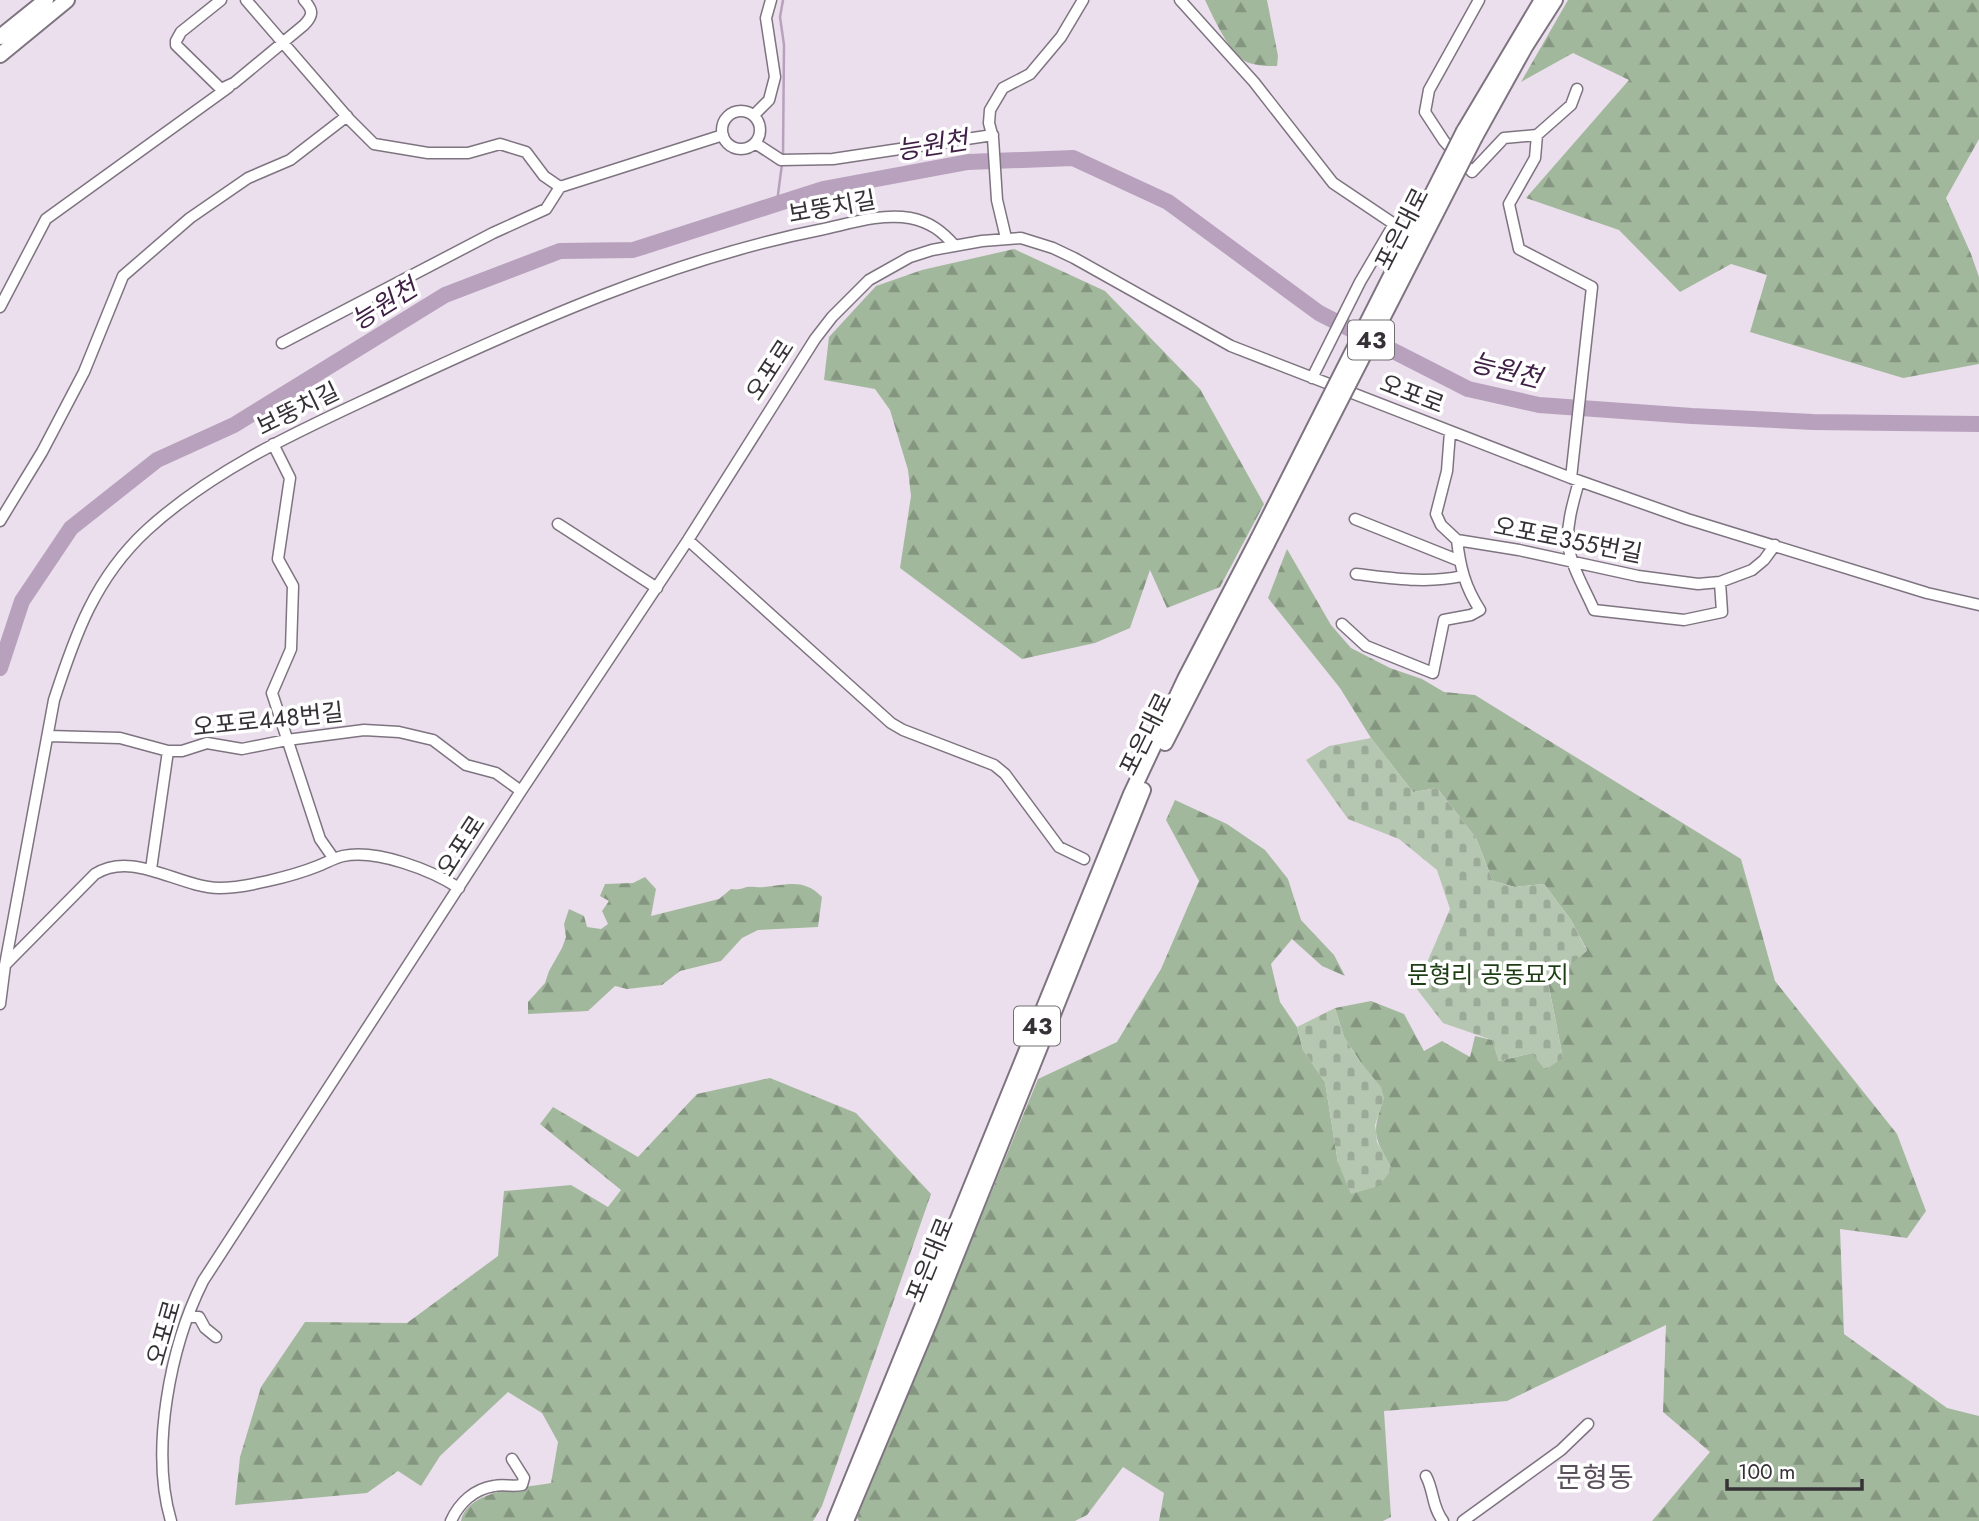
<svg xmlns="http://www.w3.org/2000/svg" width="1979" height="1521" font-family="Jost,'Noto Sans KR',sans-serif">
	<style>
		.forest { fill: url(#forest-firs) }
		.cemetery { fill: url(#cemetery-stones) }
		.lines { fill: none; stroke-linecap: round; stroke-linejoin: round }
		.stream { stroke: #b8a1bd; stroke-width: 2.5 }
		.river { stroke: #b8a1bd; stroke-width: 16 }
		.minor-casing { stroke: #7e7480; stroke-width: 13 }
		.highway-casing { stroke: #7e7480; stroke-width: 18 }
		.minor { stroke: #fff; stroke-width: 10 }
		.highway { stroke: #fff; stroke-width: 14 }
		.highway-bridge-casing { stroke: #7e7480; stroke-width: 18; stroke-linecap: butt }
		.highway-bridge { stroke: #fff; stroke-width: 14 }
		.labels { text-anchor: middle; stroke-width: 7; stroke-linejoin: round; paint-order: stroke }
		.shield { fill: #fff; stroke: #726f72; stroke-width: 2 }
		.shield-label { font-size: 23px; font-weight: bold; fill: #353136 }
		.street-label { font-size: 24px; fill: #353136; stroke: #fff }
		.park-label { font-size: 24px; fill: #1d3d14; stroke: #fff }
		.water-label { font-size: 26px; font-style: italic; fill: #402046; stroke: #fff }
		.quarter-label { font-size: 28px; fill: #5a505c; stroke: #fff }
	</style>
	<defs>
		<pattern id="forest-firs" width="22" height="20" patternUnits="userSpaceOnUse" patternTransform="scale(1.75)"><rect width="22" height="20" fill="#a2b89c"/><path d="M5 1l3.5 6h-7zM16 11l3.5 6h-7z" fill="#859680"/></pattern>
		<pattern id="cemetery-stones" width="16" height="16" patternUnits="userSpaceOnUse" patternTransform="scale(1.75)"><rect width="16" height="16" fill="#b5c7b0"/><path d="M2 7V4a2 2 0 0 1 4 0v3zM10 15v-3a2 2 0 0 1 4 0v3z" fill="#9cab98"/></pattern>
	</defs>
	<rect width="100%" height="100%" fill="#ebdfed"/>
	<path class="forest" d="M1205,0H1267L1278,56L1277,66C1265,66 1250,66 1240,58C1227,47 1212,15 1205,0Z
		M1568,0H1979V139L1946,198L1971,254L1979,277V364L1903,378L1750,332L1767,275L1731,264L1680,292L1619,230L1526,198L1629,80L1573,53L1521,82Z
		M1014,249L1105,291L1200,389L1264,504L1220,587L1167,608L1150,570L1130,628L1095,643L1022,659L900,568L911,496L908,470L890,410L875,389L824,380L829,337L876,286L922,270Z
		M1287,549L1331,625L1351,648L1390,668L1422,679L1444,692L1475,695L1741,859L1775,981L1897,1134L1926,1211L1907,1238L1840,1229L1844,1334L1947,1408L1979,1416V1521H1652L1710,1452L1663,1412L1666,1325L1507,1401L1384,1411L1391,1517L1383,1521H1159L1164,1493L1123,1467L1087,1515L1075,1521H859L857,1518L1038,1079L1117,1042L1161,969L1199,881L1166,820L1175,800L1227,824L1265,850L1288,879L1301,920L1334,955L1345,976L1322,966L1292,939L1271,964L1280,1002L1297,1027L1303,1050L1325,1082L1338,1163L1392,1169C1374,1136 1371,1135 1384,1098L1344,1037L1335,1008L1371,1001L1404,1014L1424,1051L1442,1041L1470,1057L1475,1036L1492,1040L1499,1061L1532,1053L1563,1058L1548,982L1587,950L1571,920L1544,884L1515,887L1493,881L1476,838L1437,788L1413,792L1371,738L1340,688L1268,598Z
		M645,877L656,889L651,916L719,899L731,889C739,890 740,889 747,887C753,886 759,888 764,887C789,885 803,878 822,897L818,927L758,930L742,938L721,961L680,971L662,985L627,989L615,986L588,1011L528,1014V1002L545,983L549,971L562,948L566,937L564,924L569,909L584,916L587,927L601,929L608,924L602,911L609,901L600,896L605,884L633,883Z
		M770,1078L856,1113L931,1194L822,1506L813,1521H461C468,1489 524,1488 551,1483L558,1442L542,1413L508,1392L440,1456L421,1486L398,1471L367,1493L235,1505L240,1457L261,1387L305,1322L407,1323L498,1256L504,1191L571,1185L608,1207L621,1190L540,1124L553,1107L638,1157L697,1094Z"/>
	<path class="cemetery" d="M1371,738L1413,792L1437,788L1476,838L1493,881L1515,887L1544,884L1571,920L1587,951L1548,983L1563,1058L1545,1070L1532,1053L1499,1061L1492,1040L1443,1023L1416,988L1450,909L1437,870L1399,839L1348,819L1306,760L1329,746Z
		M1335,1008L1344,1037L1358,1059L1381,1087L1384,1098L1375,1125L1377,1142L1392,1169L1379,1186L1351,1194L1338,1163L1325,1082L1303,1050L1297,1027Z"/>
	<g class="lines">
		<path class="stream" d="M783,157L784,45L780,17L783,0
			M777,202L782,164"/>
		<path class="river" d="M0,668L22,601L71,528L157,460L234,425L445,295L560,251L633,250L823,189L968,162L1073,158L1168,202L1319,313L1468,389L1539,405L1692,416L1813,422L1979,424"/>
		<g class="minor-casing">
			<path id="minor" d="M221,0L181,32L176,41V45L221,89L234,83L304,25C314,15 313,10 304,0
				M246,0L349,119L374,144L428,153H468L500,144L526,152L544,176L560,187L723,135
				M1180,0L1254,82L1333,183L1394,224L1360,282L1312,378
				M1479,0L1429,90L1425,112L1444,141L1472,172L1504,138L1537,135L1571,105L1577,89
				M722 130a19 19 0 1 1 38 0a19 19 0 1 1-38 0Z
				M754,115L769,100L775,77L766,18L771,0
				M1537,135L1535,158L1509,204L1519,249L1592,287L1571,478
				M755,143L781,160L833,159L993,135
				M1006,238L997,200L993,138L989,123L990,110L1003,88L1030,74L1061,37L1083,0
				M0,307L46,219L229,87
				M282,343L493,233L546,209L560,187
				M1450,432L1447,471L1436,514L1441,525L1457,540L1519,550L1638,576L1698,584L1720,582L1752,570L1764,560L1775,545
				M273,444L290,478L278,559L293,586L291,649L272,693L320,839L334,859
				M1579,481C1574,500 1567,521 1568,542C1570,565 1585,589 1594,610L1684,620L1722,612L1720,582
				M1355,519L1460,561
				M0,521L42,452L84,372L123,276L190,218L248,178L290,160L347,116
				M558,524L657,588
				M688,540L891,723L903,730L994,765L1005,774L1059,847L1084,859
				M1356,574C1391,578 1427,584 1462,576
				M1342,624L1366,646L1433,673L1444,620L1471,615L1480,610C1465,587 1460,567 1457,540
				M48,736L120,738L168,751H182L207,743L242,749L287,740L364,730L399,732L433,740L466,765L496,773L521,791
				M151,869L168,751
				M6,964L95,874C133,850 178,887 219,888C245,888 293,876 318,866C326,863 334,858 343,856C377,849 431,870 459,888
				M0,1004L5,965L54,700C75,635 95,578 147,530C218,465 308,427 395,386C532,322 675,258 824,229C851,223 882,213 910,218C930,222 942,231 955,246
				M188,1317H199L205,1328L216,1337
				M1426,1476C1434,1491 1432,1507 1443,1521
				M171,1521C150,1450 170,1347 203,1281L521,791L688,540L815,339L832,317L869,280L910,257L932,250L982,241L1021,238L1053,248L1074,258L1231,346L1571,478L1687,519L1927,593L1979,605
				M451,1521C459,1503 474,1489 494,1486C503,1484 513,1487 522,1485L524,1478L512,1459
				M1463,1521L1561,1450L1588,1424"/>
		</g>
		<g class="highway-casing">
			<path id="highway" d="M0,37L46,0
				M0,55L67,0
				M1464,131L1542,0
				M1475,137L1525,47L1555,0
				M1165,743L1267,544
				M835,1521L1131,794L1185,679L1258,539
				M846,1521L930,1321L1143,790"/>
		</g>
		<use href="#minor" class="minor"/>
		<use href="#highway" class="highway"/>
		<g class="highway-bridge-casing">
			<path id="highway-bridge" d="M1258,539L1464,131
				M1267,544L1475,137"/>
		</g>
		<use href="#highway-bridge" class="highway-bridge"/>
	</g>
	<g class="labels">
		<g class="shield">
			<rect x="1348" y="320.5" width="46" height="39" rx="5"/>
			<rect x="1014" y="1006.5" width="46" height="39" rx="5"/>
		</g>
		<g class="shield-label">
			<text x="1371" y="348">43</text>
			<text x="1037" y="1034">43</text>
		</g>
		<g class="street-label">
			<text transform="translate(832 207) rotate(-10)" y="8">보뚱치길</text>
			<text transform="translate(1402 229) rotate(-63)" y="8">포은대로</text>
			<text transform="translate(770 370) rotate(-57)" y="8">오포로</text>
			<text transform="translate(1412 394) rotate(21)" y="8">오포로</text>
			<text transform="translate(298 409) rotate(-26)" y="8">보뚱치길</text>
			<text transform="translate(1568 540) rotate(11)" y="8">오포로355번길</text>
			<text transform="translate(268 720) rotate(-6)" y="8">오포로448번길</text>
			<text transform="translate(1146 734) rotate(-64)" y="8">포은대로</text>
			<text transform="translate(461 846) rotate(-57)" y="8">오포로</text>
			<text transform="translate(930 1260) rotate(-68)" y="8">포은대로</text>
			<text transform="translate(164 1333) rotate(-74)" y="8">오포로</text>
		</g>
		<g class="park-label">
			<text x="1488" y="983">문형리 공동묘지</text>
		</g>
		<g class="water-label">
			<text transform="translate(932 145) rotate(-9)" y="9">능원천</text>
			<text transform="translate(384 304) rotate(-32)" y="9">능원천</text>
			<text transform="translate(1506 370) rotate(14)" y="9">능원천</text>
		</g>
		<g class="quarter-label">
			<text x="1595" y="1487">문형동</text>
		</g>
	</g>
	<path d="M1727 1479v10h135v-10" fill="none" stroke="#353136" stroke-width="3.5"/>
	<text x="1738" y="1479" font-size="21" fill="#353136" stroke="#ffffff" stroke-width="5" paint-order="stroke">100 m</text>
</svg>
